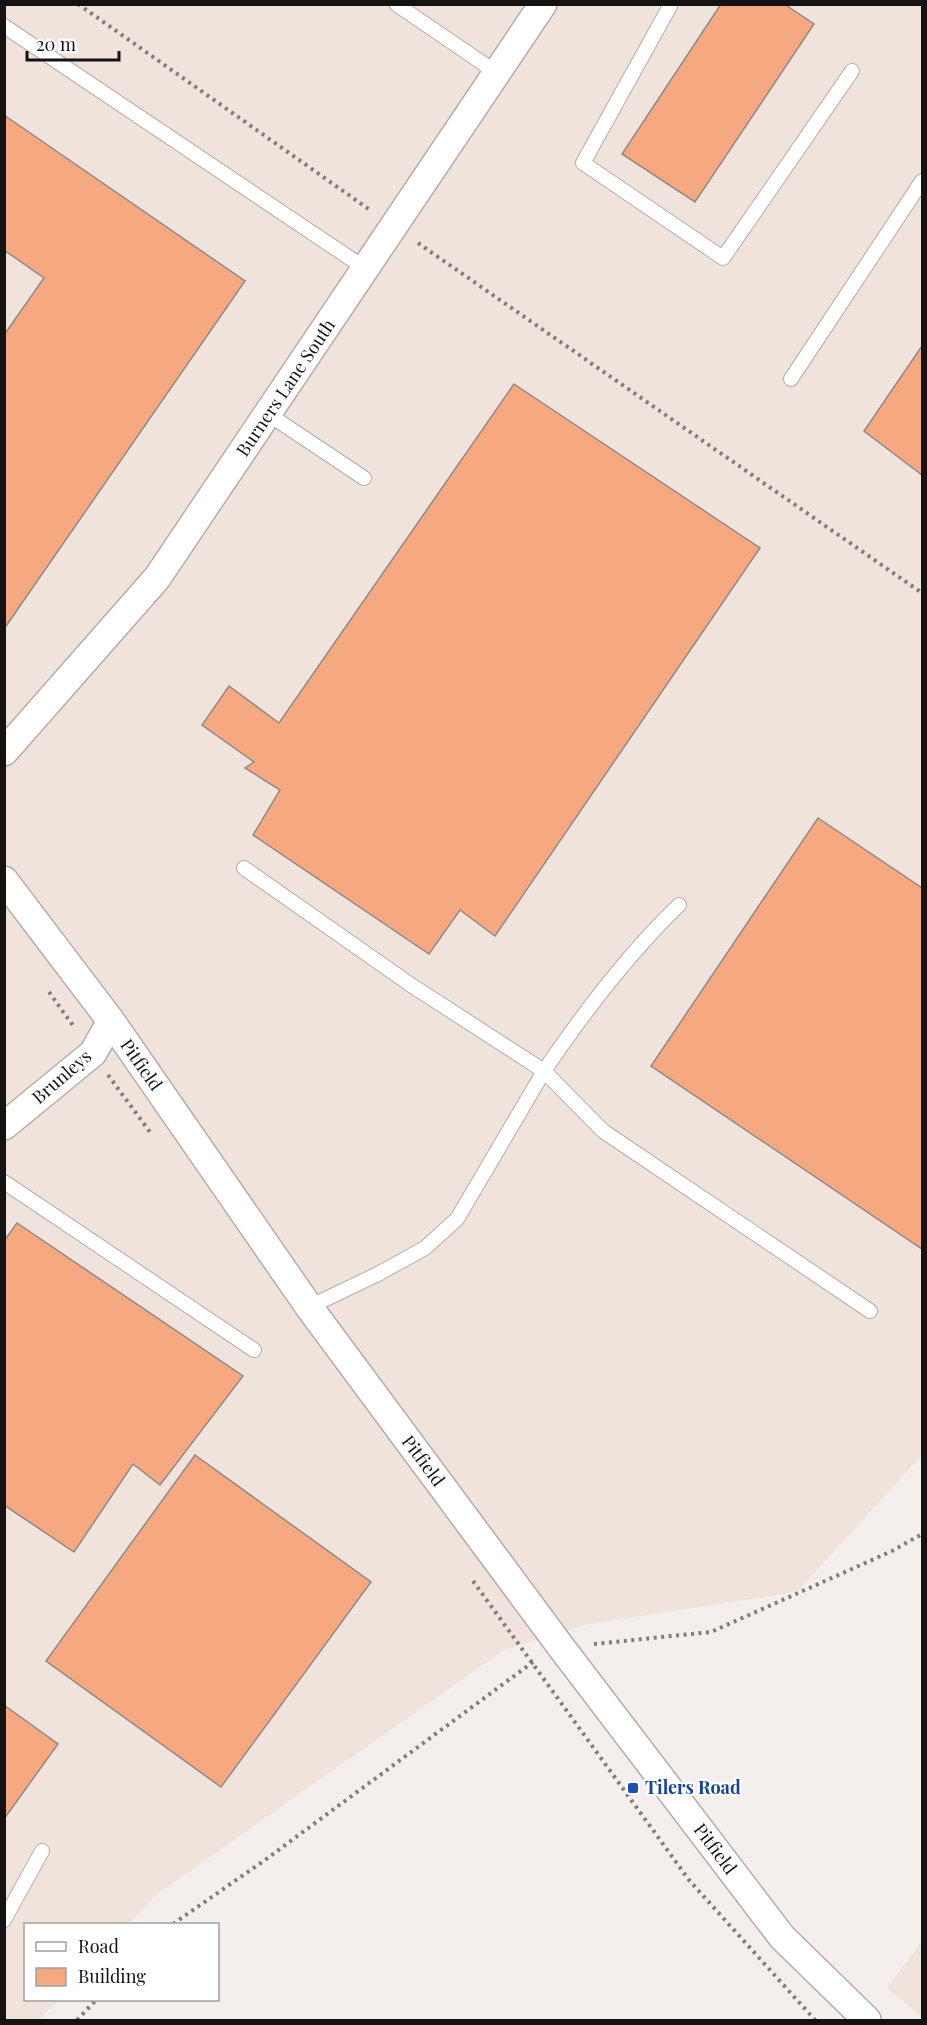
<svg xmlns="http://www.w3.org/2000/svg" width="927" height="2025" font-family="'Playfair Display',serif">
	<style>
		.built { fill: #f0e3dc }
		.building { fill: #f6a980; stroke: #8e8987; stroke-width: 1.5 }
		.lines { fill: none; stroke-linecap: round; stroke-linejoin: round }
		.service-casing { stroke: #b2adab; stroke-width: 16 }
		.minor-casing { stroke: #b2adab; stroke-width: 30 }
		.path { stroke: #807e7c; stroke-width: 4; stroke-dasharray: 3 4.5; stroke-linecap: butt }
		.service { stroke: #fff; stroke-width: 14 }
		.minor { stroke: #fff; stroke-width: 27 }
		.transit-dot { fill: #1a4fb4; stroke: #fff; stroke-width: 2 }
		.labels { text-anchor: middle; stroke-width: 4.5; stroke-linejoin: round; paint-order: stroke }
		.street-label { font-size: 18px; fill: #141312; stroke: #fff }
		.transit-label { font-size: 18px; font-weight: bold; fill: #164399; stroke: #fff; text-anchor: start }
	</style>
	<rect width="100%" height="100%" fill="#f4efec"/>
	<path class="built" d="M5,5H922V1455L797,1592L589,1624L504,1650L157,1894L129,1924H26V2000H59L39,2020H5Z
		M922,1941V2017L887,1988Z"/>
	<path class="building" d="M721,4H784L814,24L695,202L622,154Z
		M4,115L245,281L4,629V335L44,278L4,250Z
		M922,346V475L864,431Z
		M514,384L760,548L495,936L460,910L429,954L253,835L280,790L245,768L254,762L202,725L229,686L279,723Z
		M818,818L922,888V1249L651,1066Z
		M17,1223L243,1376L160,1485L133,1464L74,1552L4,1505V1241Z
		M195,1455L371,1582L221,1787L46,1661Z
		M4,1705L58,1744L4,1819Z"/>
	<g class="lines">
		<g class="service-casing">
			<path id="service" d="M396,4L497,73
				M668,4L670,6L583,163L723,258L852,71
				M4,26L366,269
				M791,379L922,181
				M268,414L364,478
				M244,868L411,985L544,1071L457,1219L425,1248L378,1274L309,1307
				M679,905C627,955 584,1012 544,1071L603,1131L870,1311
				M4,1182L254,1350
				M4,1920L42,1851"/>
		</g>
		<g class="minor-casing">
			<path id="minor" d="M4,752L157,578L543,4
				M4,880L111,1021L309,1307L561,1647L782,1937L867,2020
				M4,1126L93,1053L111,1021"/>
		</g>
		<path class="path" d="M78,4L370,210
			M418,243L922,593
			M49,992L74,1027
			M108,1075L150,1132
			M473,1581L689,1880L815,2020
			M594,1644L711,1632L892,1551L922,1534
			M173,1924L265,1860L533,1662
			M77,2020L96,2000"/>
		<use href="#service" class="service"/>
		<use href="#minor" class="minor"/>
	</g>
	<rect class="transit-dot" x="627" y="1782" width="12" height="12" rx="3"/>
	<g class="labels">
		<g class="street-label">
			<text transform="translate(286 388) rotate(-56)" y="6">Burners Lane South</text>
			<text transform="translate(141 1065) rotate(55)" y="6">Pitfield</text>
			<text transform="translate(62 1077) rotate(-41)" y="6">Brunleys</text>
			<text transform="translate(423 1461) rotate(53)" y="6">Pitfield</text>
			<text transform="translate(715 1849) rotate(53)" y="6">Pitfield</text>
		</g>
		<g class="transit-label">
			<text x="645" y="1794">Tilers Road</text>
		</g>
	</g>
	<rect width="927" height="2025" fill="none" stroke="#141312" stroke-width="12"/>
	<rect x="24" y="1923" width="195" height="78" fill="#ffffff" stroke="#a1a1a0" stroke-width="1.5"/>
	<rect x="36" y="1942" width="30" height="9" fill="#ffffff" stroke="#a1a1a0" stroke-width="1.5"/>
	<text x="78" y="1953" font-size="18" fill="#141312">Road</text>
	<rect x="36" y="1968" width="30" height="18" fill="#f6a980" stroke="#a1a1a0" stroke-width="1.5"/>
	<text x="78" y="1983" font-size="18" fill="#141312">Building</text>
	<path d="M27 51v9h92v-9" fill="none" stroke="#141312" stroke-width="3"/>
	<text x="36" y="51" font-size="18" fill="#141312" stroke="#ffffff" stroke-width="4.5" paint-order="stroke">20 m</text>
</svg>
